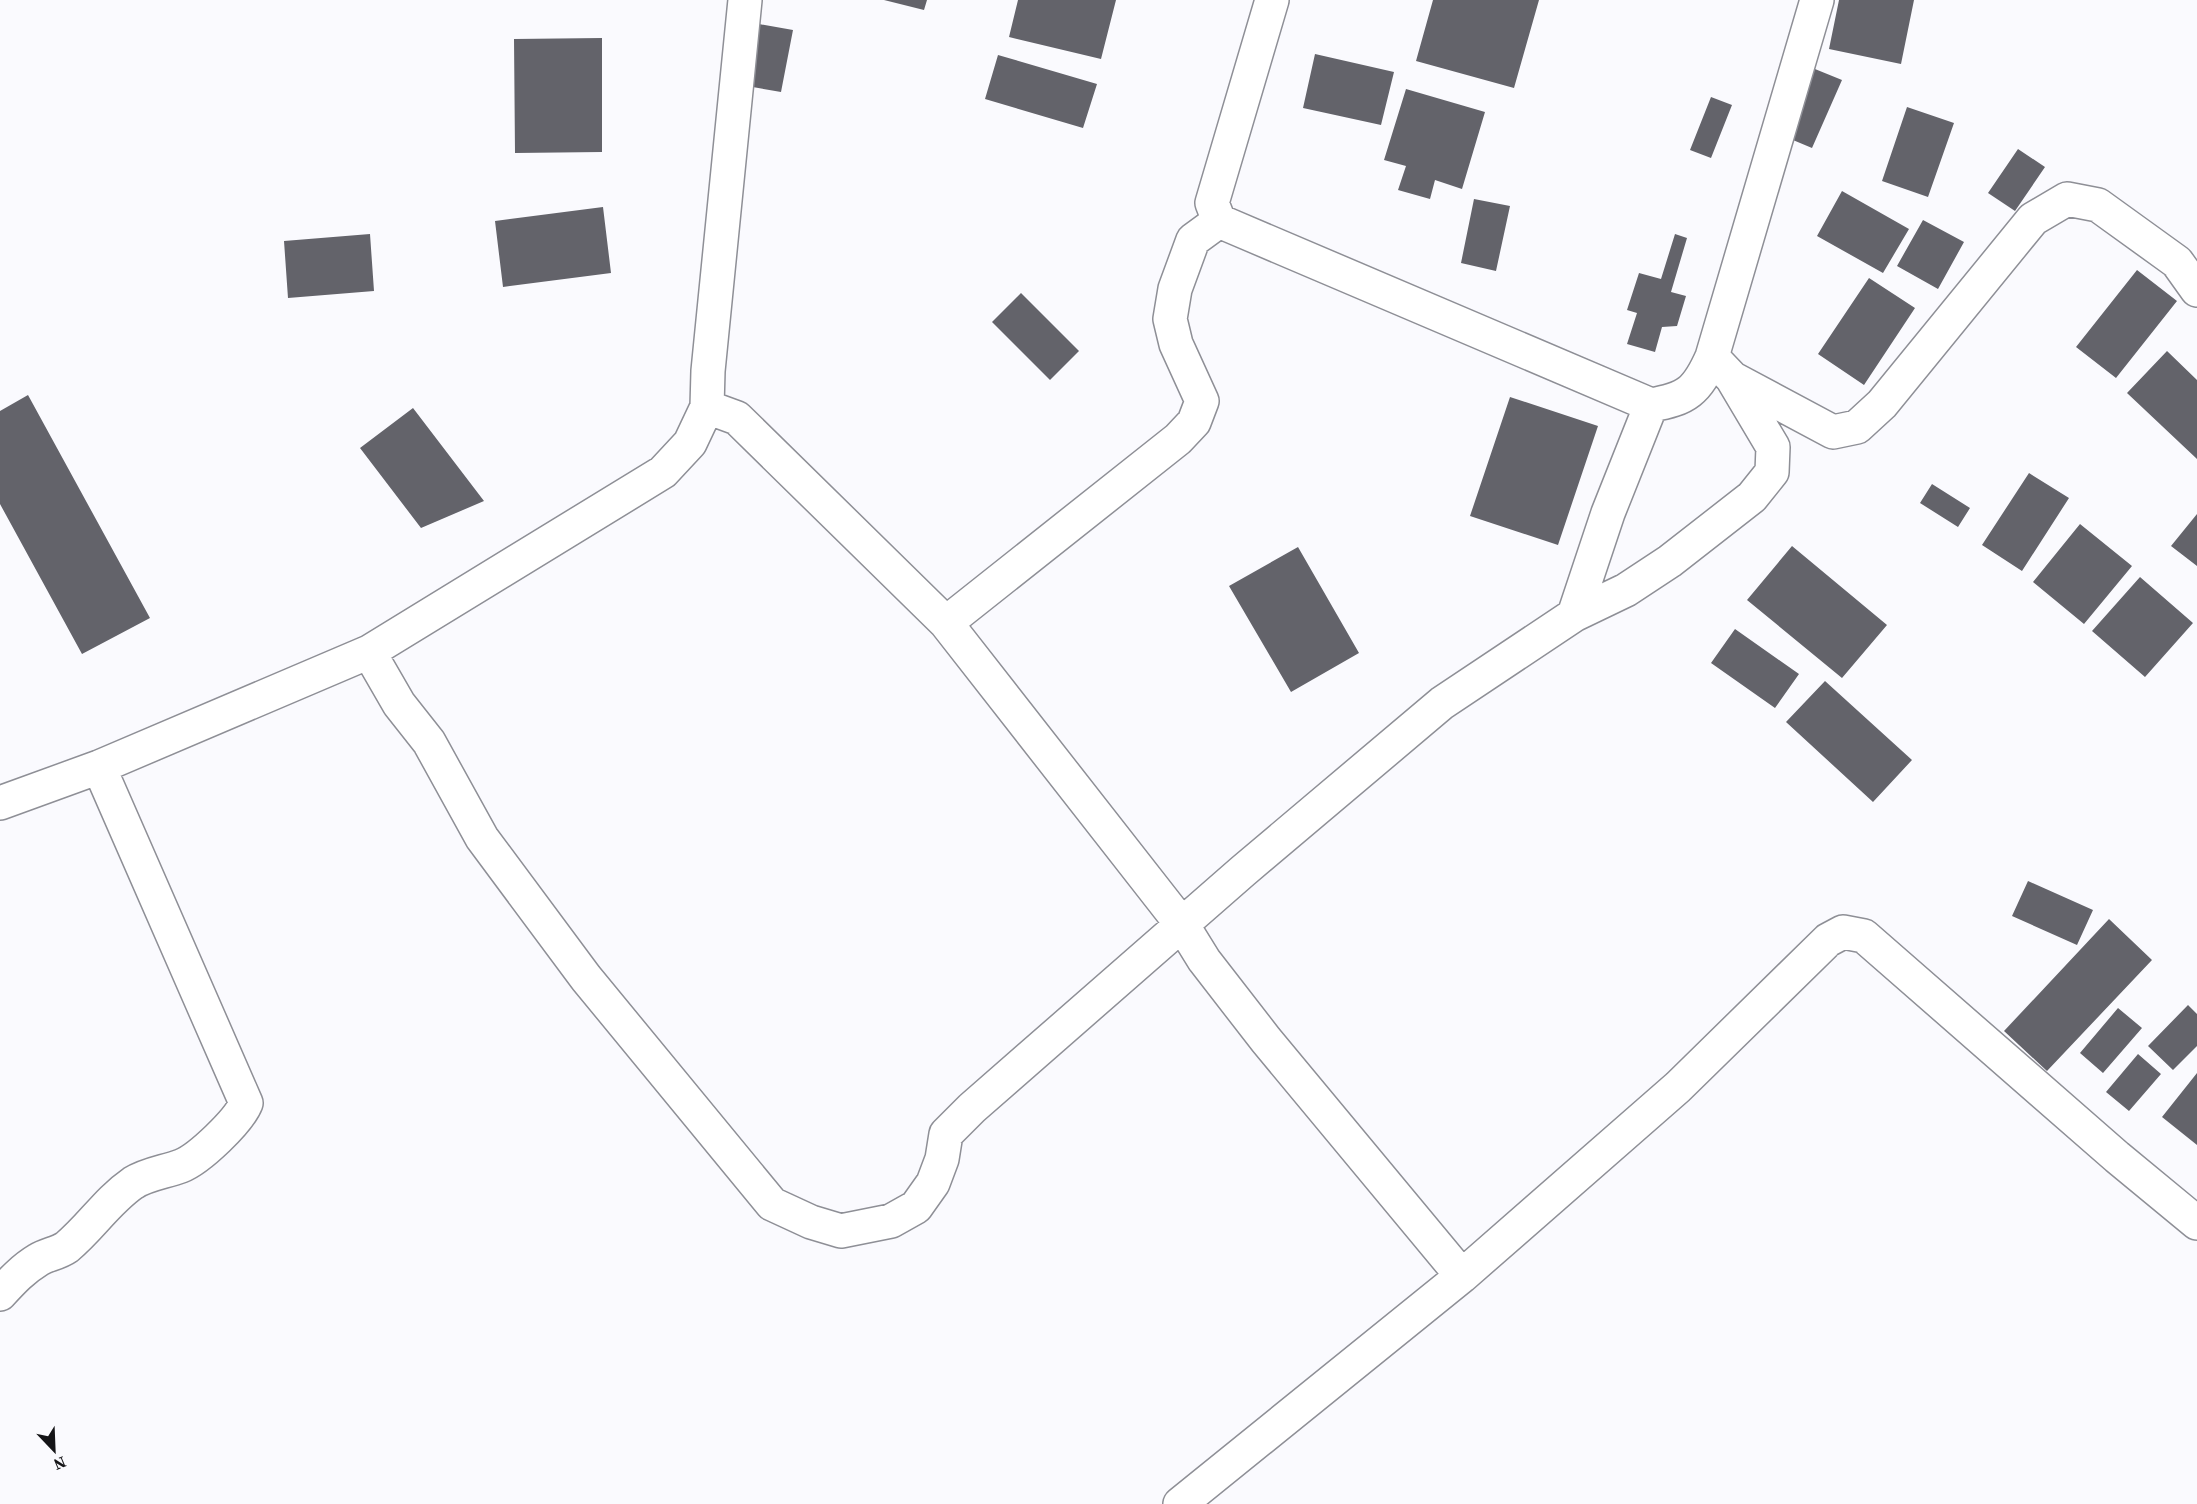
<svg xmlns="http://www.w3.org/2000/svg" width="2197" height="1504" font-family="'Source Serif 4',serif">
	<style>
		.building { fill: #63636a }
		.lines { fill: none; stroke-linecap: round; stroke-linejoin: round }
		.minor-casing { stroke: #8e8f96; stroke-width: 36 }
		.minor { stroke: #fff; stroke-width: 33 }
	</style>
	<rect width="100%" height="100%" fill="#fafafe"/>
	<path class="building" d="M884,0H927L924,10Z
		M1018,0H1116L1101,59L1009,37Z
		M1433,0H1539L1514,88L1416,61Z
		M1839,0H1914L1901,64L1829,49Z
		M759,24L793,30L781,92L747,86Z
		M602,38V152L515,153L514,39Z
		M1315,54L1394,72L1381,125L1303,108Z
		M998,55L1097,84L1083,128L985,99Z
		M1810,67L1842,80L1812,148L1781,135Z
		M1406,89L1485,112L1462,189L1435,180L1430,199L1398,190L1406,166L1384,160Z
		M1711,97L1732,105L1711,158L1690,150Z
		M1907,107L1954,123L1928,197L1882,181Z
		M2018,149L2045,167L2015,211L1988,193Z
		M1842,191L1909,229L1883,273L1817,236Z
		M1474,199L1510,206L1496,271L1461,263Z
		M603,207L611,273L503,287L495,221Z
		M1923,220L1964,242L1938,289L1897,266Z
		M370,234L374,291L288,298L284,241Z
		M1675,234L1687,238L1671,292L1686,296L1677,326L1662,327L1655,352L1627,344L1637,313L1627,310L1639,273L1661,279Z
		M2137,270L2177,301L2116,378L2076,347Z
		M1869,278L1915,308L1864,385L1818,354Z
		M1021,293L1079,351L1050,380L992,322Z
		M2167,351L2197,380V459L2127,393Z
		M28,395L150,618L82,654L0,504V411Z
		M1510,397L1598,426L1558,545L1470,516Z
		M413,408L484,501L421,528L360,448Z
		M2029,473L2069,498L2022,571L1982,545Z
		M1932,484L1970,508L1958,527L1920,503Z
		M2197,514V566L2171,546Z
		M2080,524L2132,566L2084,624L2033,582Z
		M1792,546L1887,625L1842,678L1747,600Z
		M1298,547L1359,653L1291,692L1229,586Z
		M2140,577L2193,623L2145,677L2092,631Z
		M1735,629L1799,674L1775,708L1711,663Z
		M1825,681L1912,760L1873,802L1786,722Z
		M2028,881L2093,910L2077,945L2012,916Z
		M2109,919L2152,960L2047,1071L2004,1031Z
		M2188,1005L2197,1014V1046L2173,1070L2148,1046Z
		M2118,1008L2142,1028L2103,1073L2080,1053Z
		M2138,1054L2161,1074L2129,1111L2106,1092Z
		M2197,1073V1145L2162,1117Z"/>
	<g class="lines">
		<g class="minor-casing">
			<path id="minor" d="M1272,0L1212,203L1219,221L1651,405C1687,399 1697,391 1712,357L1817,0
				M1732,378L1833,432L1857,427L1882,404L2033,219L2067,199L2098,205L2177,262L2197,290
				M707,407L737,418L946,623L1183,926L1204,960L1266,1040L1462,1276
				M1574,615L1608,513L1651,405
				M946,623L1178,439L1194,422L1202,401L1176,344L1170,319L1175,289L1193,240L1219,221
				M369,652L399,704L429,742L482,838L586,978L772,1204L811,1222L841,1231L891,1221L916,1207L933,1183L942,1159L946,1134L972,1108L1243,871L1442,703L1574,615L1626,590L1670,561L1752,497L1772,472L1773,447L1732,378L1712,357
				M0,803L99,767L369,652L663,472L690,443L707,407L708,371L745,0
				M0,1294C12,1281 23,1269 38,1260C47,1254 57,1254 67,1247C91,1227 107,1201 133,1183C147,1174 165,1172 181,1166C199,1159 239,1121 246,1103L99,767
				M1180,1504L1462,1276L1678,1087L1828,940L1843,932L1864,936L2117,1157L2197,1223"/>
		</g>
		<use href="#minor" class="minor"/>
	</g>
	<g transform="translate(54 1450) rotate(157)" stroke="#fafafe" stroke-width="4.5" paint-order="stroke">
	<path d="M0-4.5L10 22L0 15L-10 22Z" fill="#141417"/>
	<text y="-9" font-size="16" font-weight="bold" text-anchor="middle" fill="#141417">N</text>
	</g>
</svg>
